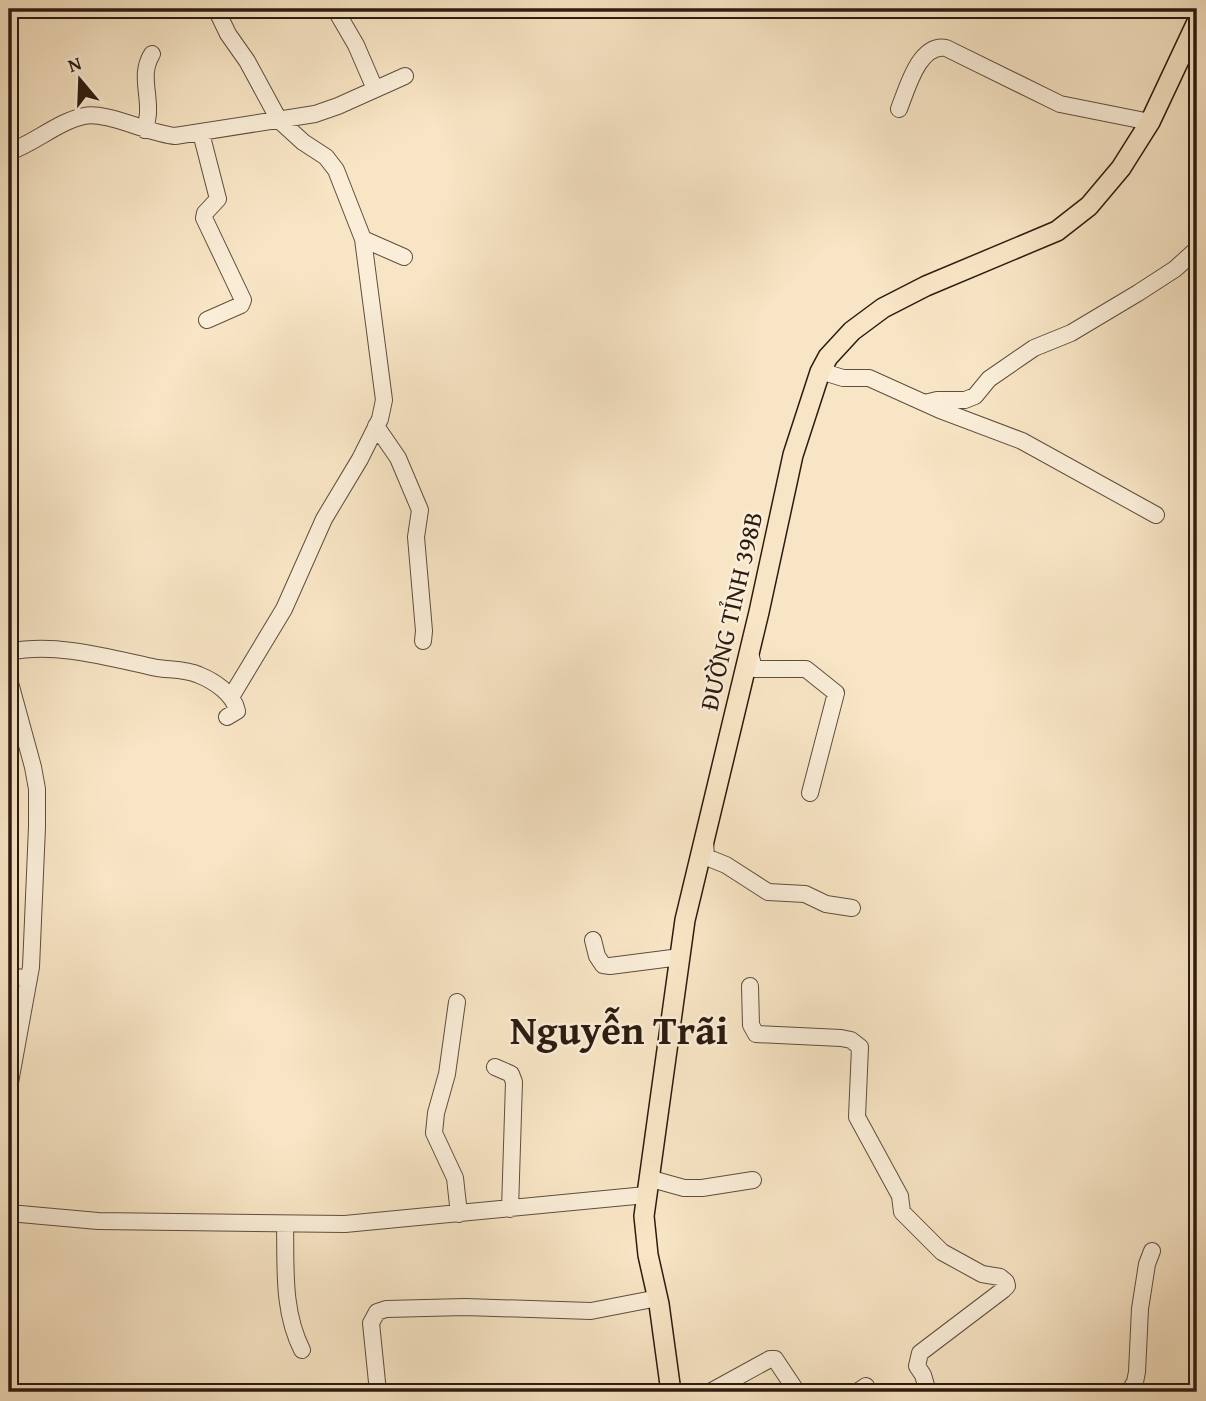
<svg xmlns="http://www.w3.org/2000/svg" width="1206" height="1401" font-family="'Gentium Book Plus',serif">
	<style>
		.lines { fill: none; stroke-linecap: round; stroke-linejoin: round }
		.minor-casing { stroke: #5f4e3d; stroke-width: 18 }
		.major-casing { stroke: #2c1b10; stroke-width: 22 }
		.minor { stroke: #faeed9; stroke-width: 16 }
		.major { stroke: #f8e5c5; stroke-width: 19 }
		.labels { text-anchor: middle; stroke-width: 5; stroke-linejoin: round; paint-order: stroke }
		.street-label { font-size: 26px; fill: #2c1b10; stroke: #faeed9 }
		.town-label { font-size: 40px; font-weight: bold; fill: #2c1b10; stroke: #faeed9 }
	</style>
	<rect width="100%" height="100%" fill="#f8e5c5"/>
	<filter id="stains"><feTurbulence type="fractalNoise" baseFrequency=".00286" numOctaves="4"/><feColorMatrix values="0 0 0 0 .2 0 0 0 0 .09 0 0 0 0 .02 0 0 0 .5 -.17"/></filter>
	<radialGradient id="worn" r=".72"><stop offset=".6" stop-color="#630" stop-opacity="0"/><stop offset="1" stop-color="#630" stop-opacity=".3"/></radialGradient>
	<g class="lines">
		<g class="minor-casing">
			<path id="minor" d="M216,9L228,34L247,61L279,120L303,142L326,157L336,170L363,239L384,400L380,419L360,459L324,519L284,609L231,697
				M335,9L356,45L375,89
				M830,9H834
				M899,109C907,89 919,43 946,48L1060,104L1150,122
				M145,130C146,124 148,118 148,112C149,91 140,73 152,54
				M201,133L218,199L205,213L204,218L243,300L241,305L207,320
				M9,152C35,143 57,122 84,116C106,111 150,134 175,136L315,114L338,106L405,76
				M363,239L404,257
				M823,366L830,374L843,378H869L940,410L1022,441L1156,515
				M925,403L937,400H965L975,396L989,379L1034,348L1071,333L1138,293L1175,269L1197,249
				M376,426L398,458L420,510L416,537L424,631L423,641
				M9,652C57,642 110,658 157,668C171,670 186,669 199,675C214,681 234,694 237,711L227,717
				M750,653L754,669H806L836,693L810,793
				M9,679L33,767L37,789V827L31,967L9,1088
				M705,841L706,857L726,865L768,892L805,894L826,904L852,908
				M593,940L597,956L603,965L610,966L680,957
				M9,976L29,979
				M750,986L751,1025L756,1034L841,1038L851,1040L860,1047L857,1117L900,1196L902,1212L942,1252L982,1274L1000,1277L1006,1282L1007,1286L1003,1290L920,1353L917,1366L923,1375L928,1392
				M457,1002L447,1074L436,1113L434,1133L455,1178L459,1214
				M495,1067L511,1074L514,1082L510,1209
				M648,1178L684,1188H702L753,1180
				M9,1213L98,1221L345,1224L646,1195
				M285,1224C286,1267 282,1310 302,1350
				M378,1392L371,1323L377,1312L386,1309L465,1307L591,1311L658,1298
				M710,1392L770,1359H775L797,1392
				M857,1392L866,1386
				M1129,1392L1135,1382L1137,1372L1140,1309L1147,1264L1152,1251"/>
		</g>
		<g class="major-casing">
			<path id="major" d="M671,1392L659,1304L648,1255L644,1216L685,920L759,612L793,455L820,372L828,357L852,331L883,308L926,286L1057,231L1089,206L1121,168L1150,122L1197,22"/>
		</g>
		<use href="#minor" class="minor"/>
		<use href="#major" class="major"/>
	</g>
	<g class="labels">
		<g class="street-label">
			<text transform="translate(731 611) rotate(-77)" y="9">ĐƯỜNG TỈNH 398B</text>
		</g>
		<g class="town-label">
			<text x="619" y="1044">Nguyễn Trãi</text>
		</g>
	</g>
	<rect width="1206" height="1401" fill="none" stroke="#f8e5c5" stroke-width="35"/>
	<rect x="10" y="10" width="1185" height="1380" fill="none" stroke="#2c1b10" stroke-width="3.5"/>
	<rect x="18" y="18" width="1171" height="1366" fill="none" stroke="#2c1b10" stroke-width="2"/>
	<g transform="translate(80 80) rotate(341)" stroke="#faeed9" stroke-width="5" paint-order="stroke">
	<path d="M0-5L12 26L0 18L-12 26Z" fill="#2c1b10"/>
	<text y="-10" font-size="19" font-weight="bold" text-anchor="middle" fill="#2c1b10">N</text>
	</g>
	<rect width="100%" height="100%" filter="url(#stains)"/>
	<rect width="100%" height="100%" fill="url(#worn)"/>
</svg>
